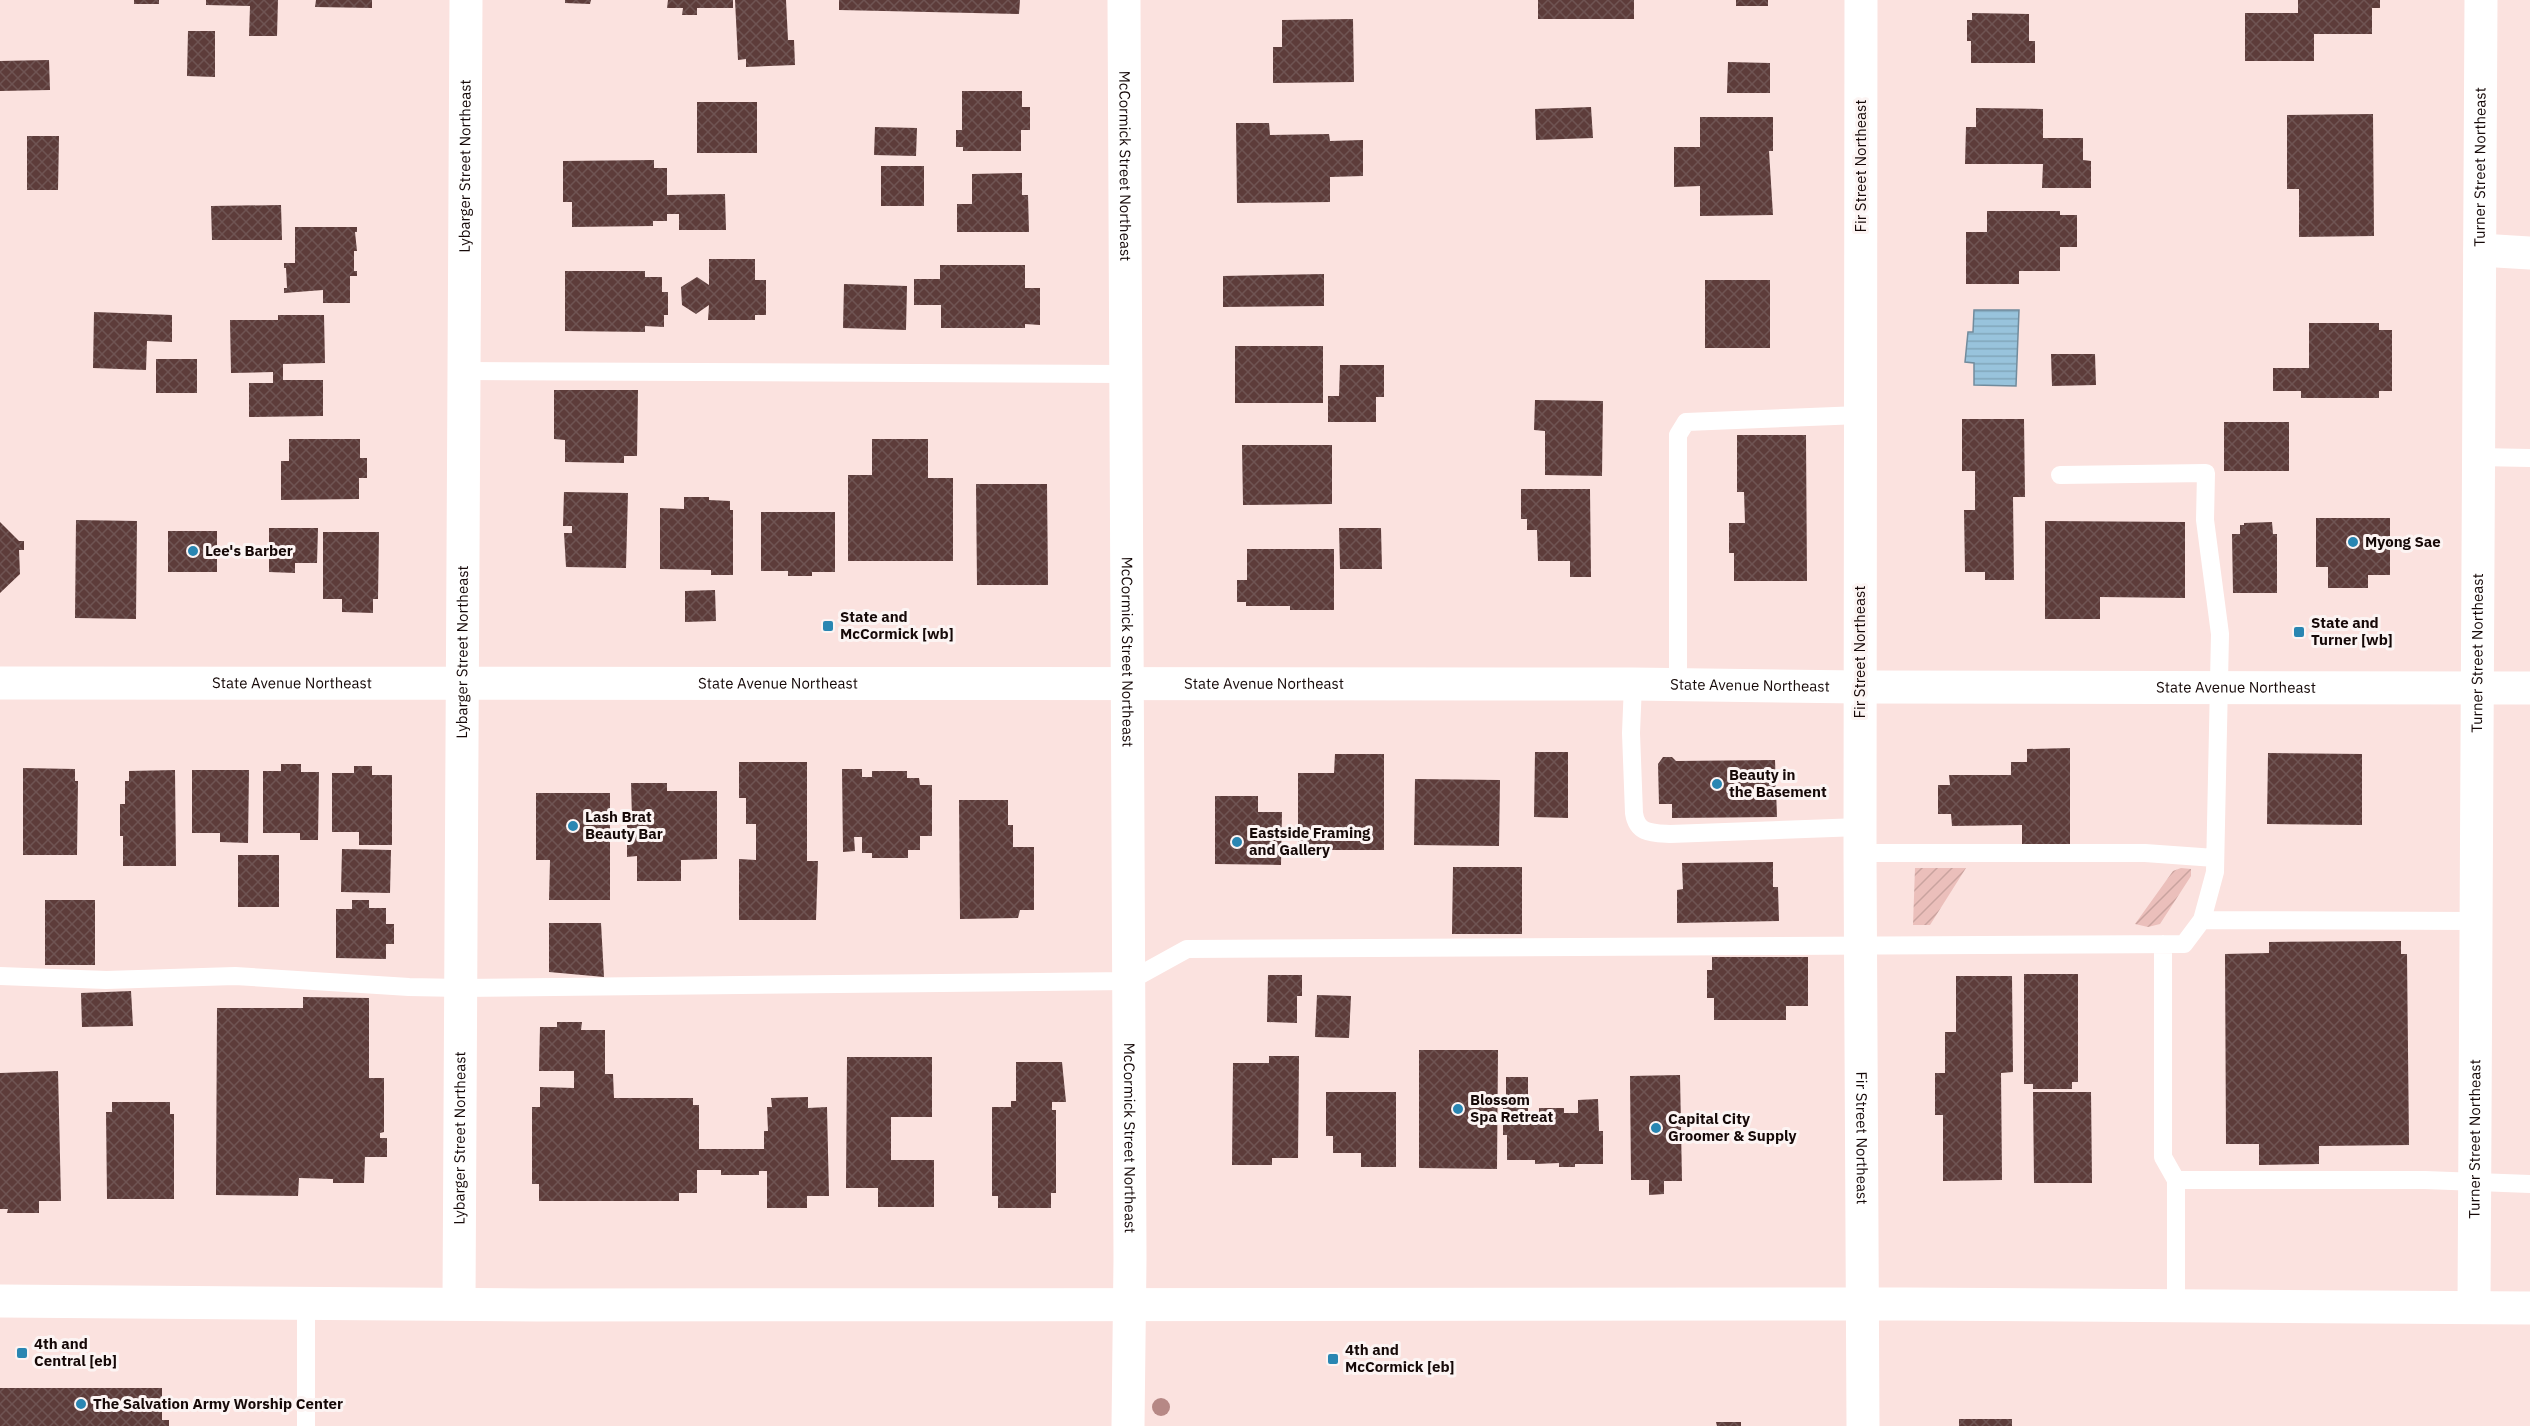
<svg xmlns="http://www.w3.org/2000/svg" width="2530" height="1426" font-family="'IBM Plex Sans',sans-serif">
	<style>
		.garden { fill: url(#garden-furrows) }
		.water { fill: url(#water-rules); stroke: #718b9c; stroke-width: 1.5 }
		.building { fill: url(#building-cross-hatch) }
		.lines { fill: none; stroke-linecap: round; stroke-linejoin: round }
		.lane { stroke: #fff; stroke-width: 18 }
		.street { stroke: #fff; stroke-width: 33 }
		.primary { stroke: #fff; stroke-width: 33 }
		.tree { fill: #b68885 }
		.poi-dot { fill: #2986b2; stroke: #fcf4f3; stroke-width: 2 }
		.labels { text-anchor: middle; stroke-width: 6; stroke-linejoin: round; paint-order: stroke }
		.street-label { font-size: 15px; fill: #160908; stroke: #fcf4f3 }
		.poi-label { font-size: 15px; font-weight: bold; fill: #160908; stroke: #fcf4f3; text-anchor: start }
	</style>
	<defs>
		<pattern id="garden-furrows" width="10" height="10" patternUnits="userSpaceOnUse" patternTransform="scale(1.5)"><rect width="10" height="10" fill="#ebbfbb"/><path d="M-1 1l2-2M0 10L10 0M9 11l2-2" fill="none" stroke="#c9a39f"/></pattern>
		<pattern id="water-rules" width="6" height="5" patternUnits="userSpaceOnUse" patternTransform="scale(1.5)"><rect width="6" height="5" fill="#98c3dc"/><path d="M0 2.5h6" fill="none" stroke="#82a6bb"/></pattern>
		<pattern id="building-cross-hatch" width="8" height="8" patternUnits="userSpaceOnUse" patternTransform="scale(1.5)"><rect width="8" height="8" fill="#5d3c3a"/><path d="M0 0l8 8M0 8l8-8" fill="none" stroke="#6f5453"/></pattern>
	</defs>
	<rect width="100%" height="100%" fill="#fbe2df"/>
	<path class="garden" d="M1915,868H1966L1930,925H1913Z
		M2181,868L2191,869V876L2160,924L2148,927L2135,924L2173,871Z"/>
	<path class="water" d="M1974,310H2019L2016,386L1974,385V363L1965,362L1968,332H1973Z"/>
	<path class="building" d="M134,0H159V4H134Z
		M206,0H278L277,36H249L250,6L206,5Z
		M316,0H372V8L315,7Z
		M565,0H591L590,4L565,3Z
		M668,0H733V8H697V15H682L683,8H667Z
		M735,0H786L788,40H794L795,65L746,67V59L738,60Z
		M839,0H1020L1019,14L839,10Z
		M1538,0H1634V19H1538Z
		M1736,0H1768V6H1736Z
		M2298,0H2380V8H2372V34H2314V61H2245V13H2298Z
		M1972,13L2029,14V41H2035V63H1971V41H1967V20H1972Z
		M1353,19L1354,82L1273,83V47H1282V20Z
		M188,31H215V77L187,76Z
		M49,60L50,90L0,91V61Z
		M1728,62L1770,63V93H1727Z
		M962,91H1022V107H1030V130H1021V151H963V147H956V130H962Z
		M697,102H757V153H697Z
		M1591,107L1593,138L1536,140L1535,109Z
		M1976,108L2043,109V138H2083V160L2091,161V188H2042L2043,164H1965L1966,127H1976Z
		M2373,114L2374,236L2299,237V189H2287V115Z
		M1700,117H1773V151H1769L1773,215L1700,216V186L1674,187V147H1700Z
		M1236,123H1269L1270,135L1329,134L1330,141L1363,140V176L1330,177V202L1237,203Z
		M875,127L917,128L916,156L874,155Z
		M27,136H59L58,190H27Z
		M654,160V168H667V195L725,194L726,230H679V214H667V221H653V226L572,227V202H563V161Z
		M881,166H924V206H881Z
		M1022,173V195H1028L1029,232H957V204H972V174Z
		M281,205L282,240H212L211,206Z
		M1987,211H2060V215H2077V247H2060V271H2019V284H1966V232H1987Z
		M295,227H357V232H355L357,251H354V271H357V276H350V303H323V290L284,293V288H287L286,268H284V263H295Z
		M709,259H755V280H766V315H755V320H708L709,305L696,314L682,305L681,287L697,277L709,285Z
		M940,265H1025V288H1040V325L1025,324V328H941V305H914V279H940Z
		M565,271H645V277H662V292H668V315H664V327L645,326V332L565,331Z
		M1324,274V306L1223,307V276Z
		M1705,280H1770V348H1705Z
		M844,284L907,286L906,330L843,328Z
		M94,312L172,315V342L147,341L146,370L93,368Z
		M278,315H324L325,363L283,364V380H323V416L249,417V383H273V372L231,373L230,320H278Z
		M2309,323H2379V330H2392V391H2379V398H2301V391H2273V368H2309Z
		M1235,346H1323V403H1235Z
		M2051,354H2095L2096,385L2052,386Z
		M156,359H197V393H156Z
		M1340,365H1384V397H1376V422H1328V396H1339Z
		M554,390H638L637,456H624V463L565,462V440L554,439Z
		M1535,400L1603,401L1602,476L1545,475V431L1534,430Z
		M1962,419H2024L2025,497H2013L2014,580H1985V572H1965L1964,510H1975V471H1962Z
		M2224,422H2289V471H2224Z
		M1737,435H1806L1807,581H1734V553H1729V523H1745L1744,492H1737Z
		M289,439H360V458H367V478H359V499L281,500V461H289Z
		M872,439H928V478H953V561H848V475H872Z
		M1242,445H1332V504L1243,505Z
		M976,484H1047L1048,585H977Z
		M1521,489H1590L1591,577H1570V561H1538L1537,530H1527V519H1521Z
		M564,492L628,493L626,568L566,567L564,533H572V526H563Z
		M684,497H709V500L730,501V510H733V575H711V570L660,569V508L684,509Z
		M761,512H835V572H812V576H788V571H761Z
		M2316,518H2390V575H2368V588H2328V567H2316Z
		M76,520L137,521L136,619L75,618Z
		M2045,521L2185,522V598L2100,597V619H2045Z
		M0,522L19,541H24V550H19L20,574L0,593Z
		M2272,522L2273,534H2277V593H2233L2232,534H2240V525H2244V523Z
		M269,528H318L317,563H295V573L269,572Z
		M1339,528H1381L1382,569H1340Z
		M168,531H217V572H168Z
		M323,532H379L378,599H373V613L342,612V599H323Z
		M1247,549H1334V610H1290V606H1246V602H1237V580H1247Z
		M715,590L716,621L685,622V591Z
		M2070,748V848H2022V825L1952,826L1951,814H1938V785H1950L1949,775H2011V762H2027V749Z
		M1535,752H1568V818L1534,817Z
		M2268,753L2362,754V825L2267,824Z
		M1335,754H1384V850H1298V773H1334Z
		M1663,757H1672L1676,761L1775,760L1777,817L1672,818V804H1659L1658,764Z
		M739,762H807V861H818L816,920H739V859L756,860V824H746V798H739Z
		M281,764H301V772H319L318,840H300V833H263V771H281Z
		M354,766H372V775H392V845H359V832H332V773H354Z
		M23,768L75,769V781H78L77,855H23Z
		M842,769H862V777H872V771H907V778H919L920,785H932V836H920V850H908V858H872V853H862V837H854L855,851L843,852Z
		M175,770L176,866H123V836H120V804H125V781H129V771Z
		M192,770H249L248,843L220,842V833H192Z
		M1415,779L1500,780L1499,846L1414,845Z
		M631,783H667V791H717V859L681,860V881H637V856L627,857V818H632Z
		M536,793H610V900H549L550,860H536Z
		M1215,796H1258V812H1282L1281,865L1215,864Z
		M959,800H1008V825H1013V847H1034V910H1020L1018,918L960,919Z
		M342,849L391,850L390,893L341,892Z
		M238,855H279V907H238Z
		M1773,862V887H1778L1779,921L1677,923V890L1683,889L1682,863Z
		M1453,867H1522V934H1452Z
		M45,900H95V965H45Z
		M352,900H369V908H386V924H394V944H386V959L336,958V909H352Z
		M549,923H601L604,977L549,972Z
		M2401,941V954H2407L2409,1145L2319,1146V1164L2259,1165V1144H2226L2225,954L2269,953V942Z
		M1712,957H1808V1006H1786V1020H1714V998H1707V970H1712Z
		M2024,974H2078V1082H2072V1089H2033V1084H2024Z
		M1268,975H1302V996H1297V1023L1267,1022Z
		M1956,976H2012L2013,1072L2001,1073L2002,1180L1943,1181V1115H1935V1073H1945V1032H1956Z
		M131,991L133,1026L82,1027L81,993Z
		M1317,995L1351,996L1349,1038L1315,1037Z
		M303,997L369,998V1078H384V1132L380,1133V1138H387V1157H365L364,1183H333V1179L299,1178L298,1196L216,1195L217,1008H303Z
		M557,1022H582L581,1030H605V1074H613L614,1098H693V1105H699V1149H764V1131H768L767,1107H772L771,1098L808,1097V1108L827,1107L829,1196H807V1208H767V1171H759V1175H721V1170H697V1193H679V1201H539V1184H532V1107H540V1087L574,1088V1071H539L540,1027H557Z
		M1419,1050H1498L1497,1169L1419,1168Z
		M1269,1056H1299L1298,1158H1272V1165H1232L1233,1063H1269Z
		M847,1057H932V1117H891V1160H934V1207H878V1188H846Z
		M1016,1062H1062L1066,1102H1052V1110H1056V1193H1051V1208H998V1196H992V1107H1011V1101H1016Z
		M58,1071L61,1201H39V1213H7L8,1209H0V1073Z
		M1680,1075L1682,1181H1664V1194L1649,1195V1180H1631L1630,1076Z
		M1506,1077H1528V1113H1539V1108H1564V1113H1578V1100L1598,1099L1599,1131H1603V1164H1575V1167H1559V1163L1535,1164V1160H1507V1135H1503V1108H1506Z
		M1326,1092H1396V1167H1361V1153H1333V1136H1326Z
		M2033,1092H2091L2092,1183H2034Z
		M112,1102H170V1114H174V1199H107L106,1112H112Z
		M0,1388H162V1420H169V1426H0Z
		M1959,1419H2012V1426H1959Z
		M1716,1422H1741V1426H1717Z"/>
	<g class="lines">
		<path class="lane" d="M464,371L1125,374
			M2478,457L2530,458
			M2060,475L2206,473L2205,520L2220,634L2215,872L2202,920
			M1633,684L1631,733L1634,813C1637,834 1652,833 1670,834L1860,827
			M1678,686V435L1686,422L1860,415
			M1860,853H2145L2215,858
			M2163,944V1157L2176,1180
			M0,976L106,980L235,976L409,987L461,988L1129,981L1187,949L2184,944L2202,920L2476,921
			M2176,1305V1180H2425L2530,1184
			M306,1426V1302"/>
		<g class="street">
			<path id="s1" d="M1124,0L1130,1259L1128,1426"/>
			<path id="s2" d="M1861,0L1860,853L1863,1426"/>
			<path d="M2480,250L2530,253"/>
			<path id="s3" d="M459,1303L466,0"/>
			<path id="s4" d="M2474,1307L2481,0"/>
		</g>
		<g class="primary">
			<path id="s5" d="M0,683L1633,684L1860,687L2530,688"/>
			<path d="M0,1301L537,1305L1906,1304L2530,1308"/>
		</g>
	</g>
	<circle class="tree" cx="1161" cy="1407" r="9"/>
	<g class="poi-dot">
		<circle cx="2353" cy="542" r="6"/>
		<circle cx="193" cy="551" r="6"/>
		<rect x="822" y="620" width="12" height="12" rx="3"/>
		<rect x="2293" y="626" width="12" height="12" rx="3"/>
		<circle cx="1717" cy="784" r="6"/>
		<circle cx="573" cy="826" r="6"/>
		<circle cx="1237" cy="842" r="6"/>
		<circle cx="1458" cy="1109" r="6"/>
		<circle cx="1656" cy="1128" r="6"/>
		<rect x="16" y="1347" width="12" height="12" rx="3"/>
		<rect x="1327" y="1353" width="12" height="12" rx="3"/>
		<circle cx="81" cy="1404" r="6"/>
	</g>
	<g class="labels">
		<g class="street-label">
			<text dy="5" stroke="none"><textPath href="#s3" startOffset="1137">Lybarger Street Northeast</textPath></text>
			<text dy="5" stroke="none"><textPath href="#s1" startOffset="166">McCormick Street Northeast</textPath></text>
			<text transform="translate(1861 166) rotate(-90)" y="5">Fir Street Northeast</text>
			<text dy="5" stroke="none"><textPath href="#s4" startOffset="1140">Turner Street Northeast</textPath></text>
			<text dy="5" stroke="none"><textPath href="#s3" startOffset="651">Lybarger Street Northeast</textPath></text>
			<text dy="5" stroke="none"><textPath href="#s1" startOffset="652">McCormick Street Northeast</textPath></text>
			<text transform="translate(1860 652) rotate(-90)" y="5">Fir Street Northeast</text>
			<text dy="5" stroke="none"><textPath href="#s4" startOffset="654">Turner Street Northeast</textPath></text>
			<text dy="5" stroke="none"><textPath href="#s5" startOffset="292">State Avenue Northeast</textPath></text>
			<text dy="5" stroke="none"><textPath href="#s5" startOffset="778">State Avenue Northeast</textPath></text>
			<text dy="5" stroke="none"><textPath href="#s5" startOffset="1264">State Avenue Northeast</textPath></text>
			<text dy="5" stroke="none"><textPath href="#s5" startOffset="1750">State Avenue Northeast</textPath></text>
			<text dy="5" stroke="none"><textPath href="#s5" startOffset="2236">State Avenue Northeast</textPath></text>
			<text dy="5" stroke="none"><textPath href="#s3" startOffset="165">Lybarger Street Northeast</textPath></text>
			<text dy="5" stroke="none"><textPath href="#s1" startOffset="1138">McCormick Street Northeast</textPath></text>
			<text dy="5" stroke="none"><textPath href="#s2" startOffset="1138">Fir Street Northeast</textPath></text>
			<text dy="5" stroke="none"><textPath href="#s4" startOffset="168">Turner Street Northeast</textPath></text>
		</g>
		<g class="poi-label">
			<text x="2365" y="547">Myong Sae</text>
			<text x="205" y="556">Lee's Barber</text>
			<text x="840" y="622">State and<tspan x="840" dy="17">McCormick [wb]</tspan></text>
			<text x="2311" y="628">State and<tspan x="2311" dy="17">Turner [wb]</tspan></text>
			<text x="1729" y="780">Beauty in<tspan x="1729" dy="17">the Basement</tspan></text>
			<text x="585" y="822">Lash Brat<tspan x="585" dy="17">Beauty Bar</tspan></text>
			<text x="1249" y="838">Eastside Framing<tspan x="1249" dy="17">and Gallery</tspan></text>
			<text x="1470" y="1105">Blossom<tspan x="1470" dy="17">Spa Retreat</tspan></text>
			<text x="1668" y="1124">Capital City<tspan x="1668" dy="17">Groomer &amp; Supply</tspan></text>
			<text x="34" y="1349">4th and<tspan x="34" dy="17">Central [eb]</tspan></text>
			<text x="1345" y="1355">4th and<tspan x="1345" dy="17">McCormick [eb]</tspan></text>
			<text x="93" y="1409">The Salvation Army Worship Center</text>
		</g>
	</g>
</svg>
